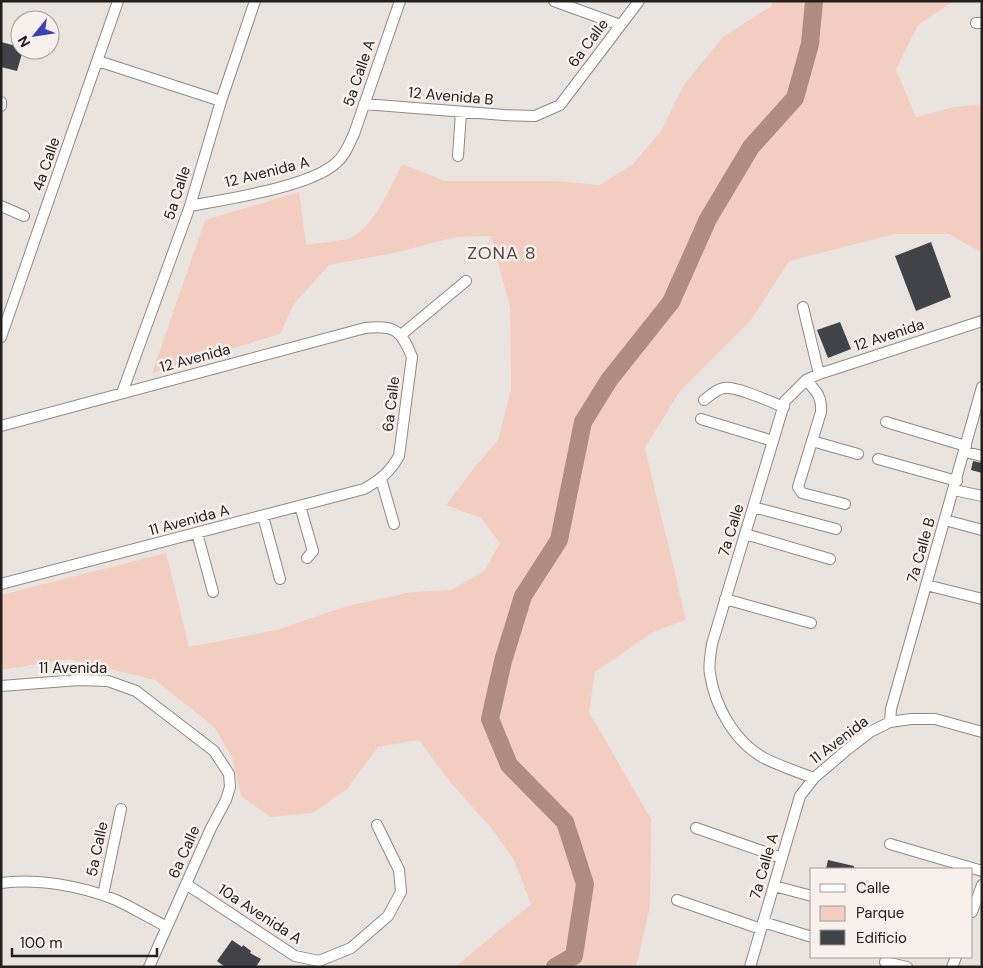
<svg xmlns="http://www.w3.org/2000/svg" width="983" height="968" font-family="'DM Sans',sans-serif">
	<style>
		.green { fill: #f3cec0 }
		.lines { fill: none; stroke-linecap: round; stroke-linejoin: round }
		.river { stroke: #af8c7e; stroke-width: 18 }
		.building { fill: #424348 }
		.minor-casing { stroke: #8f8987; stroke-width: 12 }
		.minor { stroke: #fff; stroke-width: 10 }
		.labels { text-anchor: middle; stroke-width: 5; stroke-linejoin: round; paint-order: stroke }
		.street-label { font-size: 15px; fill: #22201f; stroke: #f7f0ed }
		.quarter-label { font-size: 18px; letter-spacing: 1px; fill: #504b49; stroke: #f7f0ed }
	</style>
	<rect width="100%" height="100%" fill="#e9e3e0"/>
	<path class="green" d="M773,1H954L918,25L896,70L916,117L954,107L982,104V253L949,234H895L789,261L751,320L680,391L645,448L686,620L653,632L595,672L589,712L651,819L650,907L636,967H455L531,904L514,860L492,829L450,782L419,740L378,747L347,789L313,813L270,817L241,796L232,757L214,727L155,680L69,659L1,670V595L166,553L189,647L276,630L347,606L412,592L451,590L484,571L500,543L481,518L446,505L474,468L498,440L511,390L510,307L491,236L456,237L394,253L329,265L294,304L280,334L152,373L205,220L299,192L306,245C316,243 344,241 352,237C375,225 391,186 402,164L445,181H558L599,185L632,165L661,131L683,86L722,38L771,6Z"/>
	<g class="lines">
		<path class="river" d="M555,967L574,956L585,884L565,822L509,765L490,719L503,661L523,596L559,540L583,422L609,380L671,302L708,219L751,147L795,98L810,44L814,1"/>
	</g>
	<path class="building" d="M1,42L20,47V50H23L17,71L1,67Z
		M931,242L951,297L916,311L895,256Z
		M840,322L851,349L828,358L817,330Z
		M973,461L982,463V473L971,470Z
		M828,860L854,866V869H826Z
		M232,940L242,947L243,945L251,951L250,953L261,959L256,967H225L217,961Z"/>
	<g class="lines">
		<g class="minor-casing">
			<path id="minor" d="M554,1L620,25
				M976,23H982
				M98,61L221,101
				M1,102V106
				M364,104L504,115L535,116L560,105L639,1
				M458,156L461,112
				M1,206L24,216
				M190,206C226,199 310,187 336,163C345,156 349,144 354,134L400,1
				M803,307L819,374
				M401,335L466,281
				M1,337L118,1
				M806,380C816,391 822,396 821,412L798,487L802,493L845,504
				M122,393L190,206L221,101L255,1
				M704,400C710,396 716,389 724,388C736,386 771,402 784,407
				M701,419L773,441
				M886,422L966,446
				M1,426L365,328C395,325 401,330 412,357L399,456C390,472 380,480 364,489L1,584
				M812,441L858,454
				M965,452L982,456
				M878,459L957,481
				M381,479L394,524
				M954,490L982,496
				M300,506L313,551L307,558
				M753,507L836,529
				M263,516L280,579
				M945,520L982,530
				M197,533L213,592
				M745,534L830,559
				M926,585L982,599
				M725,599L811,623
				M1,686L79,680L108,681L136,691L214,751L229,774L230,787L226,800L211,828L149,967
				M890,722L891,709L982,387
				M814,778C797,772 780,766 764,758C735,742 715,707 710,674C708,665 711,653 712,644L785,401L806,380L819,374L982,321
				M696,828L782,858
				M890,844L982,871
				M1,883C37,878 82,886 116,900C133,908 150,918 167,927
				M186,884L295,956L319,961L351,948L388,916L401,892L399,870L377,825
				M774,886L812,896
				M103,895L121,809
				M677,900L761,929
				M972,912L982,885
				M763,922L812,937
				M885,962L907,967
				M750,967L800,796L814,778L848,749L870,732L890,722L911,719H935L982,732
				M952,967L956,957"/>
		</g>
		<use href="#minor" class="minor"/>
	</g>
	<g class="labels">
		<g class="street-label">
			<text transform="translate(588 43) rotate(-53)" y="5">6a Calle</text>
			<text transform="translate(359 73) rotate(-71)" y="5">5a Calle A</text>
			<text transform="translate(451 96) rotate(5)" y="5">12 Avenida B</text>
			<text transform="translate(46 164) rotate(-71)" y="5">4a Calle</text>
			<text transform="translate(267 172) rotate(-14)" y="5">12 Avenida A</text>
			<text transform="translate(177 193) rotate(-72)" y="5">5a Calle</text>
			<text transform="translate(889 335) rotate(-18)" y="5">12 Avenida</text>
			<text transform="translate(195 358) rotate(-15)" y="5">12 Avenida</text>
			<text transform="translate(391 404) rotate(-83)" y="5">6a Calle</text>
			<text transform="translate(189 520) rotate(-15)" y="5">11 Avenida A</text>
			<text transform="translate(731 530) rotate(-73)" y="5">7a Calle</text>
			<text transform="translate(921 550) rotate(-74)" y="5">7a Calle B</text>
			<text x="73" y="673">11 Avenida</text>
			<text transform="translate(839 740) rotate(-37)" y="5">11 Avenida</text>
			<text transform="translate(97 849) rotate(-78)" y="5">5a Calle</text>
			<text transform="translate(184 852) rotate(-66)" y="5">6a Calle</text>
			<text transform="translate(764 866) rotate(-74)" y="5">7a Calle A</text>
			<text transform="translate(260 914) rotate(33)" y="5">10a Avenida A</text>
		</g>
		<g class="quarter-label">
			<text x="502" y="259">ZONA 8</text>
		</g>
	</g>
	<rect width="983" height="968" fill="none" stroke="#22201f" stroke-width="5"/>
	<rect x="810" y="868" width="162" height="90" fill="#f7f0ed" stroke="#a29d9b"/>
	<rect x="820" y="884" width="25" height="8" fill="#ffffff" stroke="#a29d9b"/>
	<text x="856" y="893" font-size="15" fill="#22201f">Calle</text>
	<rect x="820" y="906" width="25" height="15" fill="#f3cec0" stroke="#a29d9b"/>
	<text x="856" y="918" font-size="15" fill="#22201f">Parque</text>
	<rect x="820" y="930" width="25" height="15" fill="#424348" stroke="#a29d9b"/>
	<text x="856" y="943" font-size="15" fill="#22201f">Edificio</text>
	<g transform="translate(35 35) rotate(240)"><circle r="24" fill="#f7f0ed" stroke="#a29d9b"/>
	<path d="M0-4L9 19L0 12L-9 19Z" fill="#3a44b7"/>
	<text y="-8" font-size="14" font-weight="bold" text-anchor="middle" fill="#22201f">N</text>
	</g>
	<path d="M12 948v8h145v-8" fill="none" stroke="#22201f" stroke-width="2.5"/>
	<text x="20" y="948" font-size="15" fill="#22201f" stroke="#f7f0ed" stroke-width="4" paint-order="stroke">100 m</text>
</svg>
